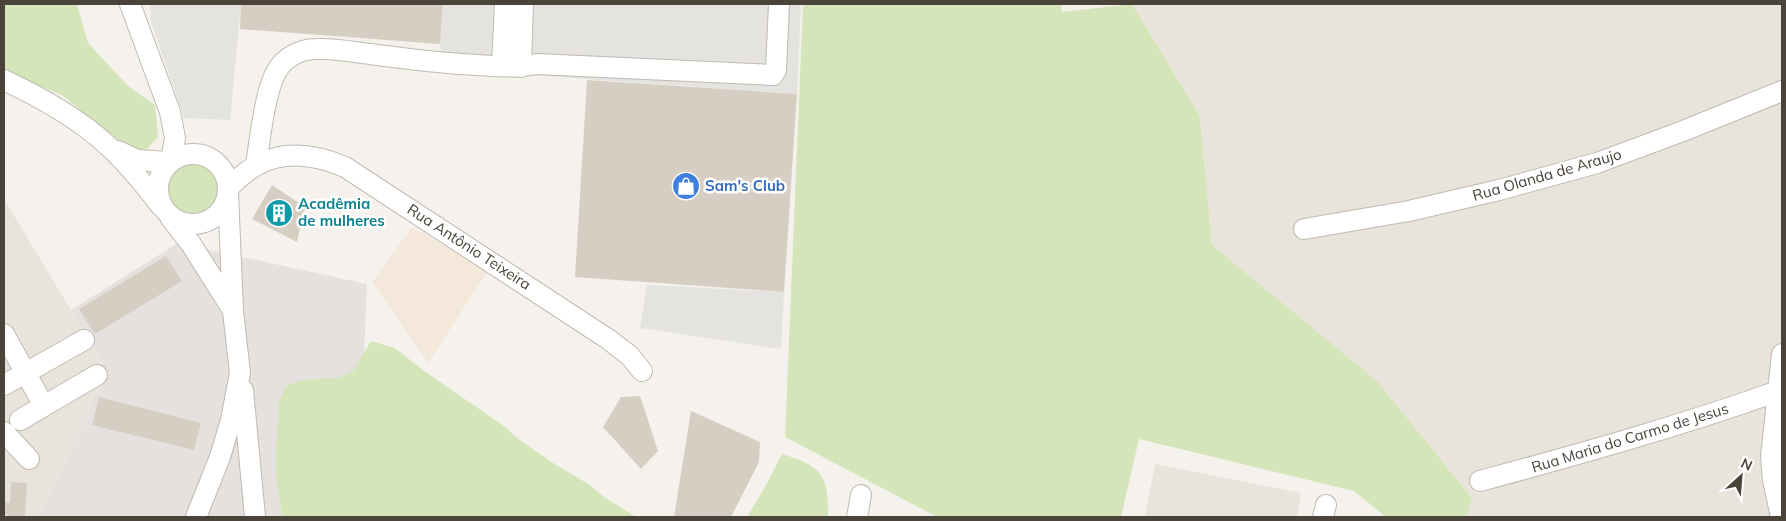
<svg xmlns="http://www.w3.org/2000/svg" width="1786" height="521" font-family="Mulish,sans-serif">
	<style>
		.residential { fill: #e9e4db }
		.commercial { fill: #f4e8db }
		.industrial { fill: #e5e1de }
		.green { fill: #d4e5ba }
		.parking { fill: #e4e3e0 }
		.building { fill: #d6cec3 }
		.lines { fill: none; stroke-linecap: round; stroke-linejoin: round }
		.minor-casing { stroke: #c0b9b0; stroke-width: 22 }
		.minor { stroke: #fff; stroke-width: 20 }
		.labels { text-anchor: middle; stroke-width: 5; stroke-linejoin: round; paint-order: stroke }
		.street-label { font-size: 15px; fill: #49433a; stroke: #fff }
		.shop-label { font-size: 15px; font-weight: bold; fill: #366cbe; stroke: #fff; text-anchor: start }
		.culture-label { font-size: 15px; font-weight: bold; fill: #0d838f; stroke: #fff; text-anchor: start }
	</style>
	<rect width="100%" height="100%" fill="#f5f2ed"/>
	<path class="residential" d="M1132,4H1782V517H1467L1472,498L1377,381L1212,245L1200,116Z
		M4,199L107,370L40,517H4Z
		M1155,464L1301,493L1297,517H1145Z"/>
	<path class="commercial" d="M412,227L488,271L428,363L372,282Z"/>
	<path class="industrial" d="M178,243L367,284L357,517H40L107,370L71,310Z"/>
	<path class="green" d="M4,4H77L88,43L128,86L155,105L158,137L144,152L126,146L63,96L4,70Z
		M803,4H1061L1062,12L1132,4L1200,116L1212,245L1377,381L1472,498L1467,517H1386L1354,491L1139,439L1121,517H937L785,437Z
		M166 188a26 26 0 1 1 52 0a26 26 0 1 1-52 0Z
		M371,341L395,348L424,371L504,426L517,438L553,463L590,485L604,497L636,517H282L276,474V454L279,402L286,386L302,380L338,378L353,371Z
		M782,454C822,466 829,475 828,517H747L766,485Z"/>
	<path class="parking" d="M150,4H241L230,120L184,118L151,22Z
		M443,4H801L797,94L445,69L440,44Z
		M647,285L784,292L781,349L640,328Z"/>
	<path class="building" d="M241,4H443L440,44L240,29Z
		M587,80L797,94L784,292L575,277Z
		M272,185L305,207L297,242L252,219Z
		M166,256L182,281L95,334L79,309Z
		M640,396L658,451L641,469L603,427L621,397Z
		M99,397L201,423L194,450L92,425Z
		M691,411L760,442L759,462L731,517H674Z
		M11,482L27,483L25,517H8V515L4,514V502L10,503Z"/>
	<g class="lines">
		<g class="minor-casing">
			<path id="minor" d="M130,4L170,112L175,138L171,161
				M502,66L505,4
				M521,67L523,4
				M4,80C40,97 77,117 107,145C127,163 144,184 160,205
				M118,151L137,160L170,162
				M158 189a35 35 0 1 1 70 0a35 35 0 1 1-70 0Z
				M256,165C260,140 265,85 280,66C289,55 303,49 317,49C334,48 353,52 370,54C406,59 441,63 477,65C497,66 517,68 537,64L773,75L776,70L779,4
				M229,187C238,179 247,170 257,165C285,150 317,155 345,167L608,339L630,356L642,371
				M170,217L191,244L232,309
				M1304,229L1409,211L1499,190L1597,163L1683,131L1782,91
				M4,334L44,406
				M4,385L84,340
				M243,390L255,517
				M20,420L97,375
				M4,432L29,459
				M1480,481C1580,454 1680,426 1778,391
				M196,517L220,457L231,420L240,373L233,311L228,193
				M857,517L861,495
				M1323,517L1326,505
				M1781,517L1773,480L1771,457L1782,354"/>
		</g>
		<use href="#minor" class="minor"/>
	</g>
	<defs>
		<g id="shop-disc" transform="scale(1.4375)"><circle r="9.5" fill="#3f7fe0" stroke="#fff"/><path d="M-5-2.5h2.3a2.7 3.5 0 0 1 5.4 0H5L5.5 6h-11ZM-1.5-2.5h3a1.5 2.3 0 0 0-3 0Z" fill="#fff"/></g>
		<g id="building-disc" transform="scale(1.4375)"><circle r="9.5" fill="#0f9aa8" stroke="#fff"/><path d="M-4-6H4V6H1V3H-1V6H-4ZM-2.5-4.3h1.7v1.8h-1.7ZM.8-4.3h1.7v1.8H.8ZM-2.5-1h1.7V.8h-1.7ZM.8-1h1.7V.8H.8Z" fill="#fff"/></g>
	</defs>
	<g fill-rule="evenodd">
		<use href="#shop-disc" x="686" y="186"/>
		<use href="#building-disc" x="279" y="213"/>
	</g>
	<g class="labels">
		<g class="street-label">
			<text transform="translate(1547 175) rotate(-16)" y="5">Rua Olanda de Araujo</text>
			<text transform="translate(469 247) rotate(33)" y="5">Rua Antônio Teixeira</text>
			<text transform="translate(1630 438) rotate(-17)" y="5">Rua Maria do Carmo de Jesus</text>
		</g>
		<g class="shop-label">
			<text x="705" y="191">Sam's Club</text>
		</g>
		<g class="culture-label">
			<text x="298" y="209">Acadêmia<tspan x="298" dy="17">de mulheres</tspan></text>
		</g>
	</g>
	<rect width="1786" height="521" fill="none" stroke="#49433a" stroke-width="10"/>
	<g transform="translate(1741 476) rotate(26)" stroke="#ffffff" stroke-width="4" paint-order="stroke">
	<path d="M0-4L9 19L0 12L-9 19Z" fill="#49433a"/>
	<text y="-8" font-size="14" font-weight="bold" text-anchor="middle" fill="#49433a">N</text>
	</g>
</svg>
